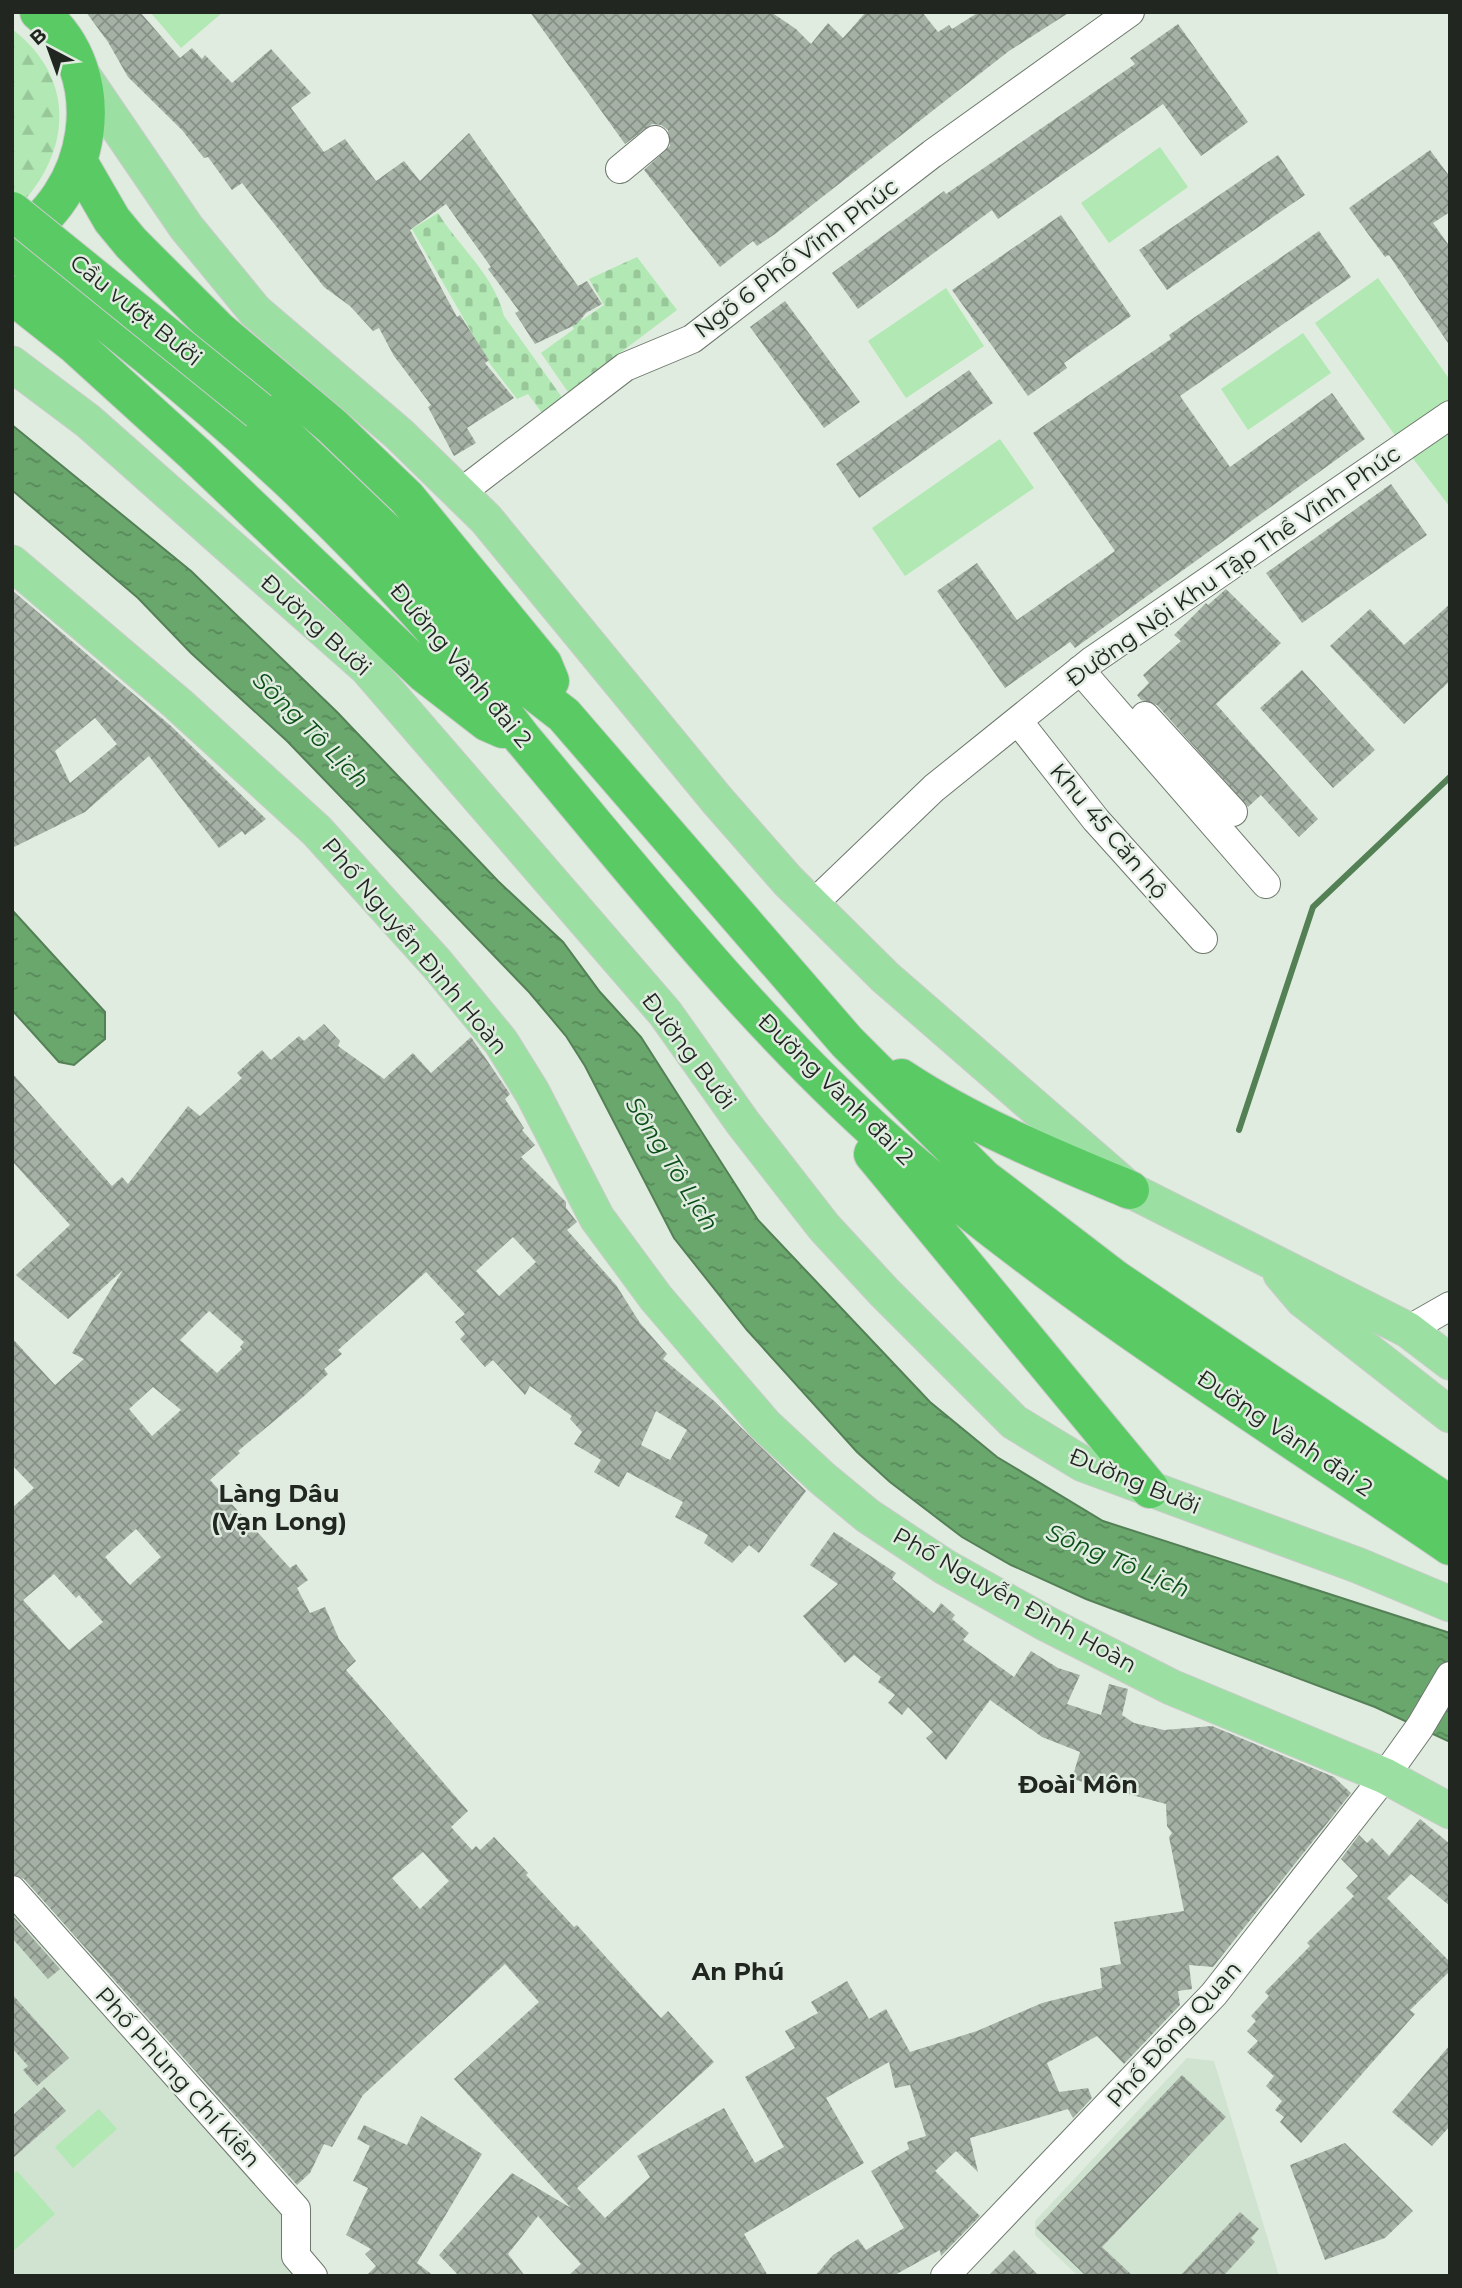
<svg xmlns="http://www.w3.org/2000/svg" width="1462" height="2288" font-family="Montserrat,sans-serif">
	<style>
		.built { fill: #d0e2d0 }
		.forest { fill: url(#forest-firs) }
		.cemetery { fill: url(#cemetery-stones) }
		.park { fill: #b1e8b3 }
		.water { fill: url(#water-ripples); stroke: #548056; stroke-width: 2 }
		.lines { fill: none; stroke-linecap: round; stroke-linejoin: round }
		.stream { stroke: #548056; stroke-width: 6 }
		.building { fill: url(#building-cross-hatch); fill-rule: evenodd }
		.minor-casing { stroke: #6e796e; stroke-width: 30 }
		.major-casing { stroke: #cacbca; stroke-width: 37 }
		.highway-casing { stroke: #cacbca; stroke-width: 40 }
		.minor { stroke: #fff; stroke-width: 28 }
		.major { stroke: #9cdfa3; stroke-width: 35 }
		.highway { stroke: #5aca65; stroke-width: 38 }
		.highway-bridge-casing { stroke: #cacbca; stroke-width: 40; stroke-linecap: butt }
		.highway-bridge { stroke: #5aca65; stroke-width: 38 }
		.labels { text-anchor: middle; stroke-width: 5; stroke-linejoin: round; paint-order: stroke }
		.street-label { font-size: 23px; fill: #212621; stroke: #e0ece0 }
		.water-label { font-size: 24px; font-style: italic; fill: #0a4e17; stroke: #e0ece0 }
		.neighbourhood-label { font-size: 24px; font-weight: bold; fill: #212621; stroke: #e0ece0 }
	</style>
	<defs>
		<pattern id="forest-firs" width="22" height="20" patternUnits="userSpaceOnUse" patternTransform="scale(1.75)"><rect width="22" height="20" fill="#b1e8b3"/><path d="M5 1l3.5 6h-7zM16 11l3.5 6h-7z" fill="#98c79a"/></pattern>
		<pattern id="cemetery-stones" width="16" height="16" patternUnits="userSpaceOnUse" patternTransform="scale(1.75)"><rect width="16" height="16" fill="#b1e8b3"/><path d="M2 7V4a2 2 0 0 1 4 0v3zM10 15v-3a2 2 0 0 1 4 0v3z" fill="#98c79a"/></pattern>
		<pattern id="water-ripples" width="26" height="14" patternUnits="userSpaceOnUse" patternTransform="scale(1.75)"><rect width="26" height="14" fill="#6aa76d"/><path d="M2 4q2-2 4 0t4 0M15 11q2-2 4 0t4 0" fill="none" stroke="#578859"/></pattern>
		<pattern id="building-cross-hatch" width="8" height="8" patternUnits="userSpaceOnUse" patternTransform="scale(1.75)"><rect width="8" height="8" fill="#a5b1a5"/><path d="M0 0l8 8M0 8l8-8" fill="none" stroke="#869086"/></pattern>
	</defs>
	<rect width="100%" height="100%" fill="#e0ece0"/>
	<path class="built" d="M12,1904L283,2205L303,2276H12Z
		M1187,2058L1214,2061L1279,2276H1078L1035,2235V2221Z"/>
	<path class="forest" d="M12,29C80,81 70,159 12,213Z"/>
	<path class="cemetery" d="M438,213C459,247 494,275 504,316L561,396L560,404L545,417L528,394L517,399L490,364L412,229Z
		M637,257L677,310L568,392L541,353L574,329L564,312L575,306L582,320L604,305L589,279Z"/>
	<path class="park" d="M150,12H223L181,48Z
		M1160,147L1188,187L1109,243L1081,203Z
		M1378,278L1450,380V405L1399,441L1315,323Z
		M946,288L984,346L906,398L868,341Z
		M1303,333L1331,373L1248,430L1221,389Z
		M1450,423V507L1408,452Z
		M1000,439L1034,488L905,576L872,528Z
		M99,2109L117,2129L73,2168L55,2147Z
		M17,2171L55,2214L12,2252V2175Z"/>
	<path class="water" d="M12,425L191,571L337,712L498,881L563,942L600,992L641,1037L758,1220L930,1402L997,1457L1103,1521L1450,1633V1742L1375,1707L1086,1599L1011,1565L962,1537L890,1482L857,1452L747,1330L674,1238L585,1066L566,1036L529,992L287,741L191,653L138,598L12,490Z
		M12,910L105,1012V1039L74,1065L59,1062L12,1010Z"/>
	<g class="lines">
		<path class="stream" d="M1239,1130L1313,907L1450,777"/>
	</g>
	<path class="building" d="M86,12H140L180,58L192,48L202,59L205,55L232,83L271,49L311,93L291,108L324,152L345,139L376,181L404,161L420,181L469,133L578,286L587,281L602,304L586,313L577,324L535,344L515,313L519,311L488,269L491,267L446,204L410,230L457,317L460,315L489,360L485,363L514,398L467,428L476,443L454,456L428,407L431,405L394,356L379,328L373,331L350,306L324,287L242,183L232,190L208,157L204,158L182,130L128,77L108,42Z
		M530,12H771L796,29L811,44L828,23L843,38L866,12H922L938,32L949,25L952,29L979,12H1070L1009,51L775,234L757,246L753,241L720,267L644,170L670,146L668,130L661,125L652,124L625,144Z
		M1178,24L1248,122L1201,156L1163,104L998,219L992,210L858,309L832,273L944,191L946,194L1135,64L1130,58Z
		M1430,150L1450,177V212L1433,223L1450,247V346L1389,255L1385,257L1349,208Z
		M1278,155L1305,195L1167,290L1139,250Z
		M1061,215L1131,316L1064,363L1067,368L1028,396L952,290Z
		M1319,231L1351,277L1180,396L1230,467L1332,393L1365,439L1075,648L1070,642L1005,688L937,591L977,563L1017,620L1115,551L1033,433L1171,339L1169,335Z
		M785,301L860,402L824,428L750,327Z
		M969,370L993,403L859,498L836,464Z
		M1391,484L1427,535L1302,623L1266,573Z
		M1226,589L1281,643L1216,704L1318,819L1299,837L1261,795L1248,807L1157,705L1141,700L1137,695L1149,683L1143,675L1181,641L1174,635L1206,603L1208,605Z
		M12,590L171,726L266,819L245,835L242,831L219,848L149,756L85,812L12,848ZM95,718L117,744L70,783L55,751Z
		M1450,604V681L1404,724L1330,646L1370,609L1404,645Z
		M1302,670L1375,750L1333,788L1260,708Z
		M324,1024L340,1041L338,1046L384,1079L413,1053L431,1073L471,1037L510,1094L505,1099L524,1128L522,1130L535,1145L521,1157L566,1202V1208L577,1222L567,1230L616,1285L640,1323L667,1354L663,1359L713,1400L806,1491L759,1553L749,1545L732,1563L704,1543L708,1535L675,1517L683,1502L627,1472L619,1487L594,1472L601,1460L574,1444L582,1432L570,1419L572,1416L530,1386L525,1395L493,1360L485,1367L460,1339L465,1334L455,1322L465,1314L426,1272L338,1350L342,1354L324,1369L328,1374L303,1397L238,1451L240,1453L210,1480L290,1568L296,1564L308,1580L297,1588L310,1613L325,1607L339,1639L356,1661L346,1670L468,1811L451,1827L472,1850L476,1846L480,1850L494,1837L528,1873L526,1875L574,1927L577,1925L661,2018L668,2011L714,2062L577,2188L605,2218L650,2177L637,2156L724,2108L755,2163L784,2147L745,2077L795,2048L785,2031L818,2013L811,2002L847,1981L869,2019L886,2009L910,2052L977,2031L1042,2003L1102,1988L1100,1968L1121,1964L1114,1922L1184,1911L1169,1837L1172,1833L1167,1826L1166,1804L1072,1779L1080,1752L1042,1737L990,1700L946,1760L926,1738L933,1732L908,1707L902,1715L888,1703L895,1695L878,1682L881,1677L854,1655L845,1663L816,1631L803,1616L838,1584L810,1565L834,1532L896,1573L892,1579L934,1613L941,1603L955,1615L952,1619L969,1633L963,1640L1014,1677L1031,1651L1058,1668L1080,1675L1067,1704L1101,1715L1109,1684L1128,1689L1122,1715L1134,1723L1164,1730L1212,1726L1334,1777L1351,1793L1213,1967L1189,1965L1192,1989L1178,1991L1180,2005L1124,2064L1097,2036L1047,2063L1059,2092L1088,2088L1092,2098L1073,2118L1068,2109L970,2138L978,2172L956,2151L935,2171L980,2216L941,2256L940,2250L893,2276H815L833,2255L858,2239L866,2250L904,2228L871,2171L909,2149L907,2142L926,2136L910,2085L895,2088L889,2062L826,2098L864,2163L744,2234L768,2276H568L581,2264L538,2216L508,2254L525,2276H459L439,2255L512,2173L571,2208L454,2079L539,2002L505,1964L363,2095L332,2147L324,2144L310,2173L297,2185L24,1879L12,1874V1508L34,1488L12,1465V1338L55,1385L84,1359L72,1353L123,1270L68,1319L16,1275L70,1225L12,1161V1073L112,1186L122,1177L128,1184L188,1106L200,1116L242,1078L237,1073L262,1050L271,1060L299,1036L304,1041ZM513,1237L536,1262L499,1296L476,1271ZM209,1311L244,1342L240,1347L242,1349L217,1373L180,1340ZM153,1387L181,1410L152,1436L129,1409ZM656,1411L687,1430L670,1460L641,1445ZM136,1529L161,1557L130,1585L105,1557ZM54,1574L76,1598L79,1595L103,1622L69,1650L23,1600ZM423,1852L449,1881L420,1909L392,1878Z
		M1420,1819L1450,1844V1906L1411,1874L1387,1898L1450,1962V1971L1410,2010L1415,2014L1301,2143L1280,2122L1284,2117L1275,2110L1282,2101L1266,2086L1274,2076L1247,2052L1258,2041L1247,2031L1256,2021L1251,2016L1269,1996L1265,1992L1310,1946L1307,1943L1354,1896L1346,1888L1358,1876L1341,1859L1359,1835L1367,1843L1372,1838L1389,1856Z
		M12,1915L60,1969L48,1979L12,1938Z
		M12,1994L69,2058L37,2086L23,2070L28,2066L12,2048Z
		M1450,2045V2126L1432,2146L1392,2112Z
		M1182,2075L1226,2117L1102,2247L1133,2276H1086L1036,2228Z
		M44,2087L66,2111L12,2159V2116Z
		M421,2116L482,2154L417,2263L434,2276H366L376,2266L365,2254L371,2249L346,2235L368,2188L353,2181L370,2146L357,2139L364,2125L407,2145Z
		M1345,2143L1413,2211L1385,2238L1325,2260L1290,2165Z
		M1240,2212L1259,2229L1251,2238L1255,2242L1223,2276H1180Z
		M1014,2250L1039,2276H988Z"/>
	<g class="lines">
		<g class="minor-casing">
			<path id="minor" d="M620,169L655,140
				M459,494L625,367L692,339L932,154L1130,12
				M1080,670L1266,884
				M1145,716L1233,812
				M1018,721L1096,820L1203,939
				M812,905L934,788L1093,660L1450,415
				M1408,1330L1450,1306
				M12,1890L296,2209V2256L313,2276
				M945,2276L1214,1994L1385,1776L1420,1727L1450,1676"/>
		</g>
		<g class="major-casing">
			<path id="major" d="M79,70L186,227L255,311L399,434L486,519L717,800L788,881L885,977L1130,1190L1408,1330L1450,1362
				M12,364L88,421L367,668L665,1013L743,1123L824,1227L884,1292L1014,1422L1083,1464L1357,1565L1450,1604
				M12,563L178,704L317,831L437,964L501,1042L532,1092L597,1218L656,1298L765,1425L822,1478L868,1516L945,1567L1047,1624L1171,1687L1385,1776L1450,1811
				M1281,1274L1303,1300L1450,1415"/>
		</g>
		<g class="highway-casing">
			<path id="highway" d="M79,163L112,220L131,243L218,330L332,426L407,498L543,664L550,681
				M12,241C93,197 115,73 39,12
				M12,250C202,391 380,549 522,738C645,884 763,1036 908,1160C1076,1304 1267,1421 1450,1546
				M12,295L74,344L195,454L425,674L487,722L503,729
				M259,411L410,555L533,691L564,715L847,1042L983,1178L1115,1279L1450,1505
				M901,1078C972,1125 1051,1157 1130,1190
				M873,1154L1150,1489"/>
		</g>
		<use href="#minor" class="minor"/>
		<use href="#major" class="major"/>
		<use href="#highway" class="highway"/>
		<g class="highway-bridge-casing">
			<path id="highway-bridge" d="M12,211L259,411"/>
		</g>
		<use href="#highway-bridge" class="highway-bridge"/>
	</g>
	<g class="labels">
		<g class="street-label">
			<text transform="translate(796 258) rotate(-37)" y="8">Ngõ 6 Phố Vĩnh Phúc</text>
			<text transform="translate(136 310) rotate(39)" y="8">Cầu vượt Bưởi</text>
			<text transform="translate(1233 566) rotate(-35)" y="8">Đường Nội Khu Tập Thể Vĩnh Phúc</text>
			<text transform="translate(316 625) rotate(42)" y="8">Đường Bưởi</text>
			<text transform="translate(461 665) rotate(50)" y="8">Đường Vành đai 2</text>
			<text transform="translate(1109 831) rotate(50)" y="8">Khu 45 Căn hộ</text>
			<text transform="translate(415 946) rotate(50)" y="8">Phố Nguyễn Đình Hoàn</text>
			<text transform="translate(689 1051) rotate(53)" y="8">Đường Bưởi</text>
			<text transform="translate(836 1089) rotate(44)" y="8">Đường Vành đai 2</text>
			<text transform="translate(1285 1433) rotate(34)" y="8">Đường Vành đai 2</text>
			<text transform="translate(1135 1481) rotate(22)" y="8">Đường Bưởi</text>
			<text transform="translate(1015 1600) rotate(29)" y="8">Phố Nguyễn Đình Hoàn</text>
			<text transform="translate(1174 2034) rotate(-48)" y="8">Phố Đông Quan</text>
			<text transform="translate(178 2077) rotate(48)" y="8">Phố Phùng Chí Kiên</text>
		</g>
		<g class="water-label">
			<text transform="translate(311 730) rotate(45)" y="8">Sông Tô Lịch</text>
			<text transform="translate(672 1164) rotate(58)" y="8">Sông Tô Lịch</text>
			<text transform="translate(1118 1561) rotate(23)" y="8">Sông Tô Lịch</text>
		</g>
		<g class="neighbourhood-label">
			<text x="279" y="1502">Làng Dâu<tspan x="279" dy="28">(Vạn Long)</tspan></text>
			<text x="1078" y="1793">Đoài Môn</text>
			<text x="738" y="1980">An Phú</text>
		</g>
	</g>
	<rect width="1462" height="2288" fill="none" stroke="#212621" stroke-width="28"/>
	<g transform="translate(49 49) rotate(319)" stroke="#e0ece0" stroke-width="5" paint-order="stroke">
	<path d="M0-5L12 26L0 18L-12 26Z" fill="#212621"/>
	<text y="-10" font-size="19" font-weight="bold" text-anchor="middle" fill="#212621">B</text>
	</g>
</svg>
